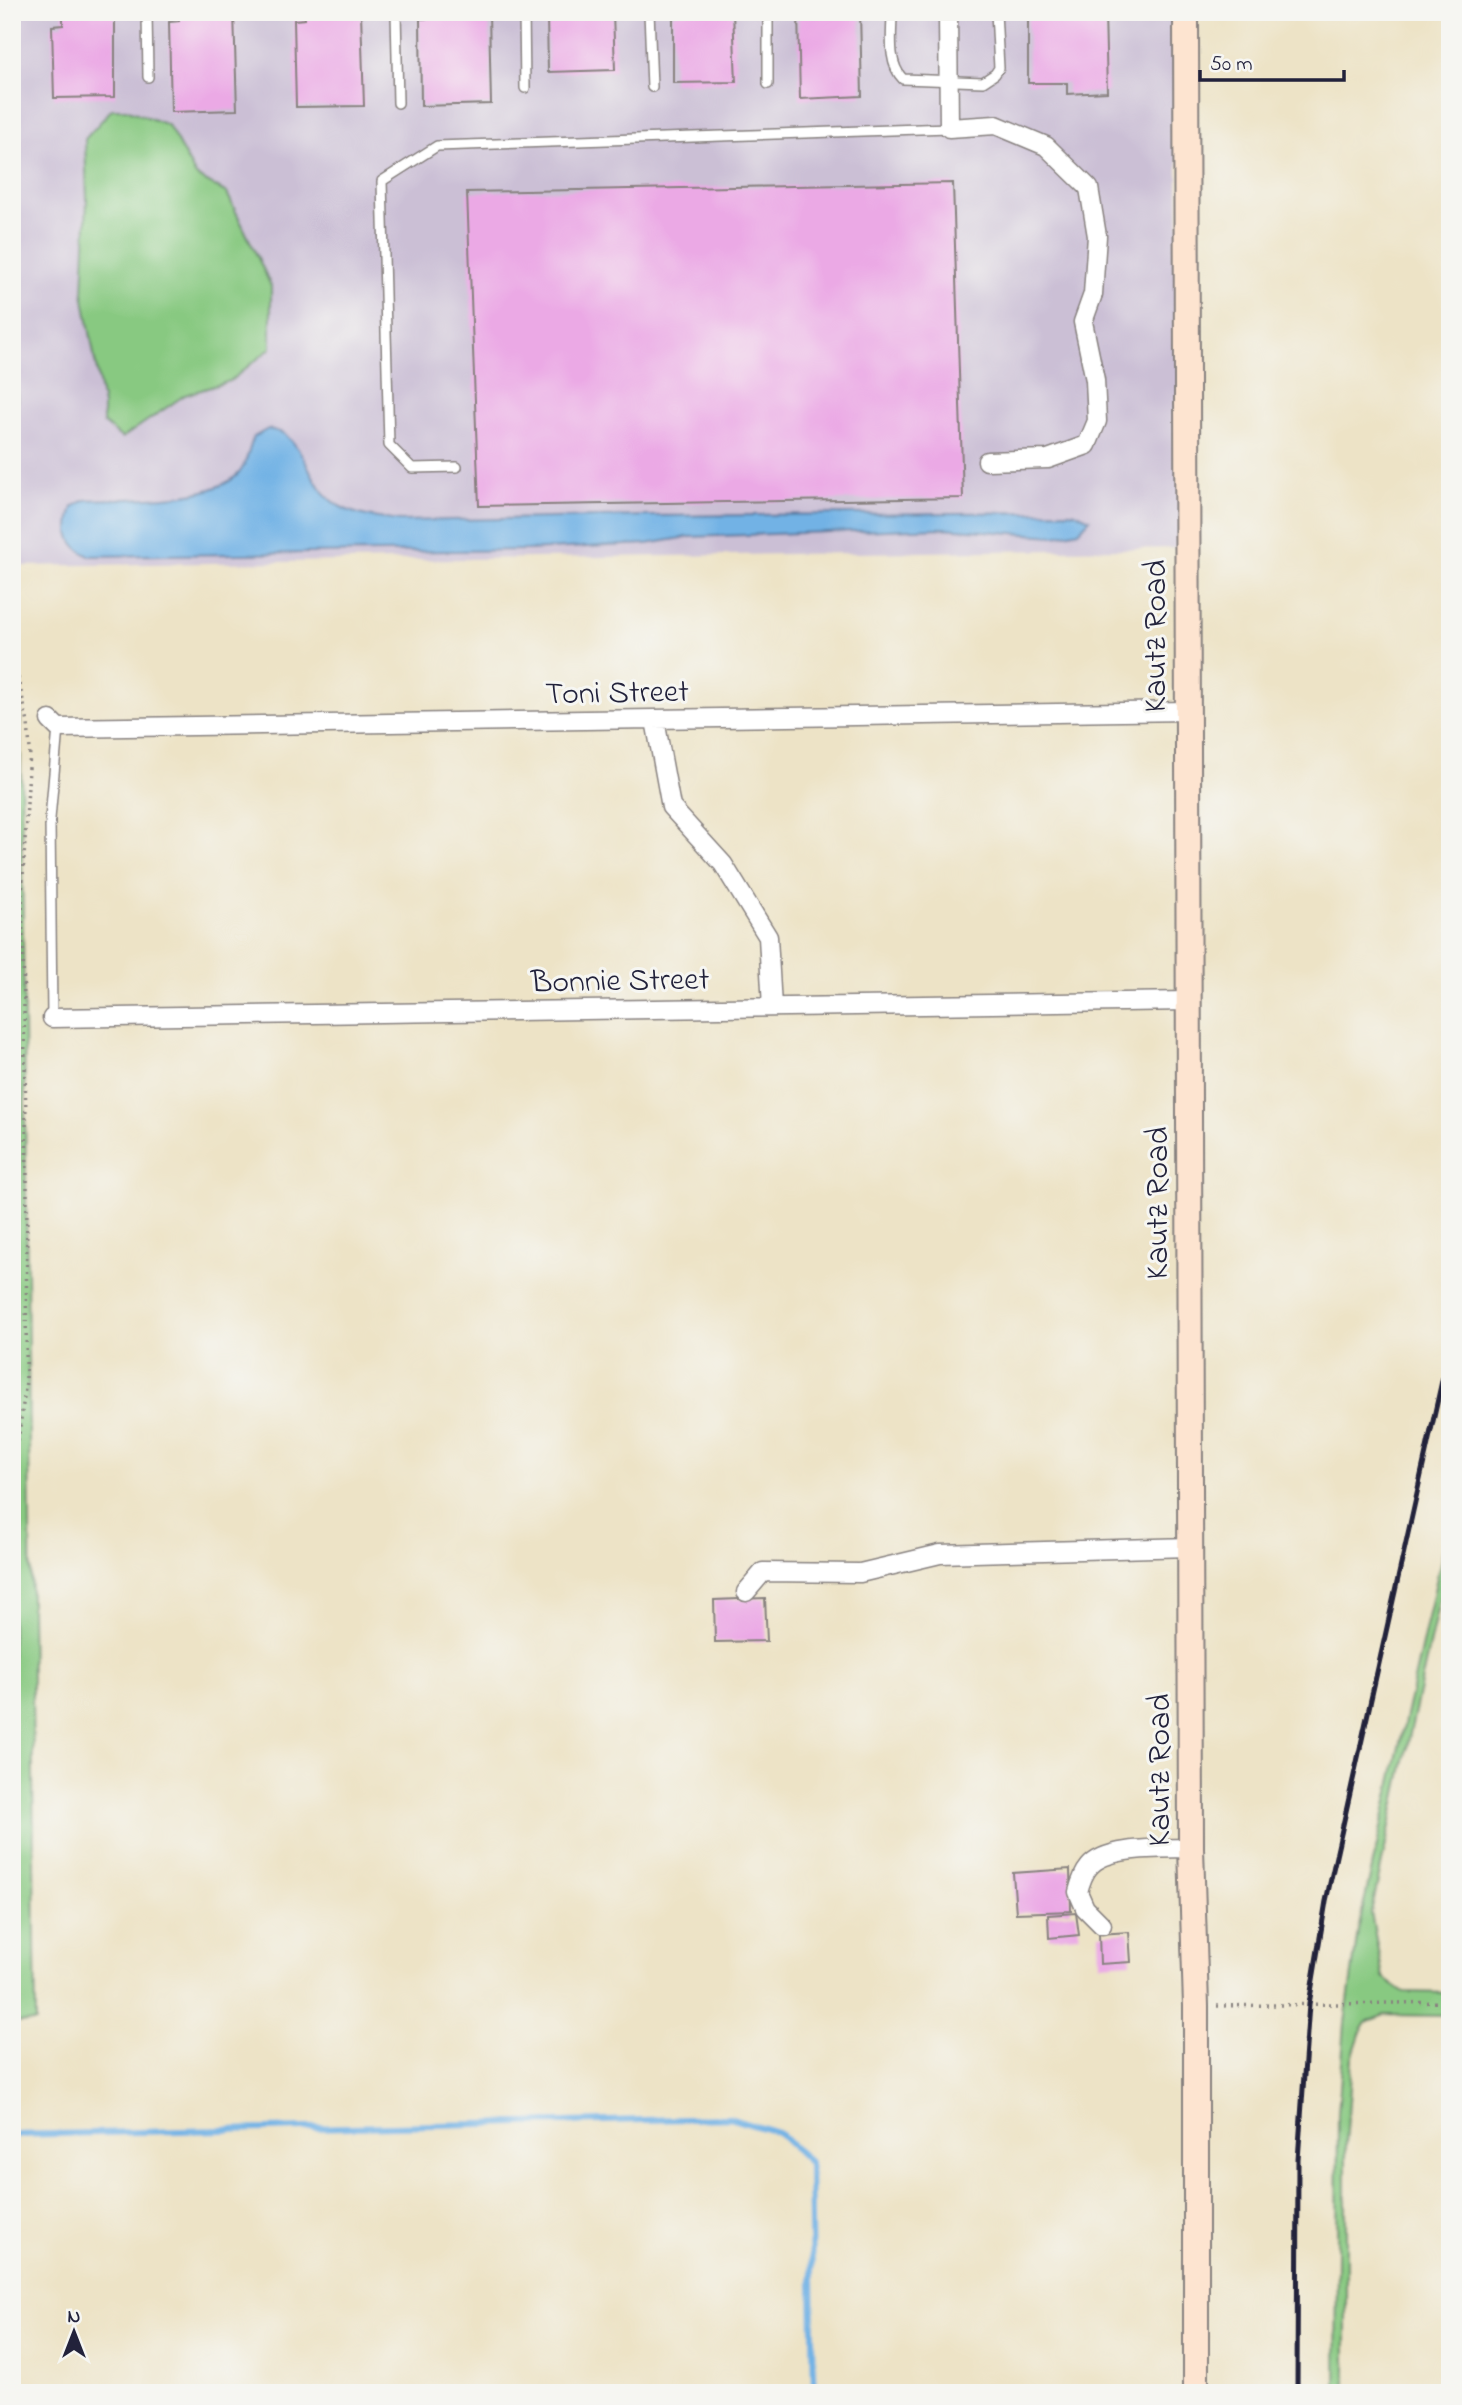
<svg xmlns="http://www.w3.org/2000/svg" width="1462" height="2405" font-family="'Indie Flower',sans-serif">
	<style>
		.industrial { fill: #cbbfd5 }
		.green { fill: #88c981; stroke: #55765e; stroke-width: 2 }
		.water { fill: #72b2e5; stroke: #4a6a90; stroke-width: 2 }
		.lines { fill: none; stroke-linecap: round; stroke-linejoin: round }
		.stream { stroke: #72b2e5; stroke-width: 6 }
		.building { fill: #eba9e5 }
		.lane-casing { stroke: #888280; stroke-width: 12 }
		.street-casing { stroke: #888280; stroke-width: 21 }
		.secondary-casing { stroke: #888280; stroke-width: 28 }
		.path { stroke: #888280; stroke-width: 3.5; stroke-dasharray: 2 5; stroke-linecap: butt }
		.lane { stroke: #fff; stroke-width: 9 }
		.street { stroke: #fff; stroke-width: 18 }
		.secondary { stroke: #fde4d0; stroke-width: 24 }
		.rail { stroke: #22223b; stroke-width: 5 }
		.labels { text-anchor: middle; stroke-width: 6; stroke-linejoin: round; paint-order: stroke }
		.street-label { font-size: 32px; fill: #22223b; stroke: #f6f6f2 }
	</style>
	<rect width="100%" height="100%" fill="#f6f6f2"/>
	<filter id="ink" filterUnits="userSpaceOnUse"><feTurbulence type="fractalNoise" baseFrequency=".0143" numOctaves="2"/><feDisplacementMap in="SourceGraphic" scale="14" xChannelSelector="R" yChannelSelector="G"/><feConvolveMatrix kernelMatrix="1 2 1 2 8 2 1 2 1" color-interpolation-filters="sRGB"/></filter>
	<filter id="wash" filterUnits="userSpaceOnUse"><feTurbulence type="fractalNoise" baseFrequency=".00686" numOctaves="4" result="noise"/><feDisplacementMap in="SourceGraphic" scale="28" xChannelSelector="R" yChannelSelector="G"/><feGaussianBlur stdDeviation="1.57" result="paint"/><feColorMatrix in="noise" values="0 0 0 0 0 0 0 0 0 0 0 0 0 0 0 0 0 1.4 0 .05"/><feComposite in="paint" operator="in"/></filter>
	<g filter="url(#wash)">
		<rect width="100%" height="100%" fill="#ede3c6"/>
		<path class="industrial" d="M13,12H1176L1183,548L20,566Z"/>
		<path class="green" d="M12,12L36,2022L12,2023Z
			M112,109H126L168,125L196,176L227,193L260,262L271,286V348L230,381L185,395L122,438L103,423V405L83,293L87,200L85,139Z
			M1450,1519V1550L1371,1913L1383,1977L1404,1992L1450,1993V2016L1385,2015L1368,2021L1360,2034L1352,2058L1346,2145V2393H1336L1338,2113L1345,2023L1358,1930Z"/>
		<path class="water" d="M268,429C272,430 280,431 284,434C309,452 311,492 341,507C360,517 380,518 400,521L649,516L1075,512L1090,519L1079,531L1055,536L942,528L688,537L647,544L527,550L89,556C66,544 66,530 73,507L85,500C125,498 214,503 240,472C247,463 249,447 254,437Z"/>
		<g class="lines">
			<path class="stream" d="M12,2135L729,2118L779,2133L810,2163L814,2393"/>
		</g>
		<g id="blocks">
			<path class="building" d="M63,12H115V97L54,98L52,26L63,25Z
				M179,12H234L237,110L171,112L169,22L179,21Z
				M304,12H361L364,106L296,107L294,20L305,19Z
				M431,12H489L491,104L421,106L420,19L431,18Z
				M557,12H613L615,70L548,72L547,15L557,16Z
				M682,12H733L736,82L673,83V14Z
				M798,12H860L862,96L800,99Z
				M1028,12H1105L1107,92L1067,94V83H1028Z
				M953,183L963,498L479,506L467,192Z
				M765,1598L767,1641L715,1642L714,1600Z
				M1070,1869L1071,1911L1016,1913L1013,1873Z
				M1076,1913L1079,1935L1049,1938L1048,1915Z
				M1129,1932L1131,1962L1100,1964L1099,1934Z"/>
		</g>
	</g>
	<g filter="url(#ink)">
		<use href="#blocks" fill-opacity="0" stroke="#888280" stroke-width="2"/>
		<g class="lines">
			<g class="lane-casing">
				<path id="lane" d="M147,12L148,77
					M396,12L398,103
					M524,12L525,88
					M649,12L652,87
					M892,12C892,34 887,63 903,79L983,82L995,74L999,68L996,12
					M768,84V12
					M457,467L412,468L389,445L382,181L437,146L949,128
					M52,1018L50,819L58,728"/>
			</g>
			<g class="street-casing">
				<path id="street" d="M948,12L949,128L996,125L1046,146L1089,188L1097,236L1093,294L1083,322L1095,380L1097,421L1087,445L1048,459L987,461
					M50,720L58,728L1188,711
					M655,720L671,807L723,864L768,937L772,1007
					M52,1018L1189,1001
					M746,1592L763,1572L860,1573L940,1554L1191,1547
					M1102,1925L1085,1908L1078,1892C1080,1884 1083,1874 1089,1867C1106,1845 1165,1849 1191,1848"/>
			</g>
			<g class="secondary-casing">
				<path id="secondary" d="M1186,12L1191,1848L1196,2006V2393"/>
			</g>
			<path class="path" d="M12,650L28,723L30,750L22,894L27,1180L26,1381L18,1442L12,1451
				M1217,2006L1450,2002"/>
			<use href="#lane" class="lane"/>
			<use href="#street" class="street"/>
			<use href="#secondary" class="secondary"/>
			<path class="rail" d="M1297,2393L1298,2160L1309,2004L1326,1901L1450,1345"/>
		</g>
	</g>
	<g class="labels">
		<g class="street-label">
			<text transform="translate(1154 636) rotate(-90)" y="11">Kautz Road</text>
			<text transform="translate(617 691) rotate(-1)" y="11">Toni Street</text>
			<text transform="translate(620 979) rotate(-1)" y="11">Bonnie Street</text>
			<text transform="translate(1156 1203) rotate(-90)" y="11">Kautz Road</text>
			<text transform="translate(1158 1770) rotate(-90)" y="11">Kautz Road</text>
		</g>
	</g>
	<rect width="1462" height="2405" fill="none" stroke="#f6f6f2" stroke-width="42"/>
	<g transform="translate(74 2332)" stroke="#f6f6f2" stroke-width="5" paint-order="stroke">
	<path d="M0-5L12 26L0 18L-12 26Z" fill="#22223b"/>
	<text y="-10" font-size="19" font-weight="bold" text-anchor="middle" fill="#22223b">N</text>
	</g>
	<path d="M1200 70v10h144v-10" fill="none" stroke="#22223b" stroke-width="3.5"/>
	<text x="1210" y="70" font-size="21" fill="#22223b" stroke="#f6f6f2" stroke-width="5" paint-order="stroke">50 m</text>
</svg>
